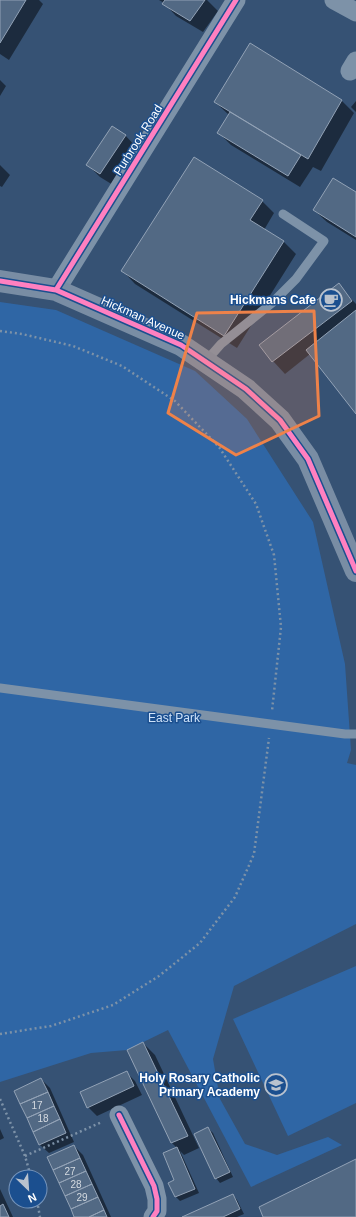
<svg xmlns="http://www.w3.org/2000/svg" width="356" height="1217" font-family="Arial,sans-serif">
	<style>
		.green { fill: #2f66a5 }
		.shadow { fill: #0007 }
		.building { fill: #526984; stroke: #92a2b6 }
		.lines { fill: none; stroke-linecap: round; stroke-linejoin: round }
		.path { stroke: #7d92a8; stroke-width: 2.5; stroke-dasharray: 2 3; stroke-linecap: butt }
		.lane { stroke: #7d92a8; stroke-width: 9 }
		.street { stroke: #7d92a8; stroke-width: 19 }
		.secondary { stroke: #798da4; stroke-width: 22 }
		.cycleway-casing { stroke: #1b4f8f; stroke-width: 8 }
		.cycleway { stroke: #ff80c0; stroke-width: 5 }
		.marked { fill: #ee8249; fill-opacity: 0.2; stroke: #ee8249; stroke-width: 3; stroke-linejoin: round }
		.labels { text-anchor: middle; stroke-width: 3; stroke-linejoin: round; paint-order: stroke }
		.number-label { font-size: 10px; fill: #d4dae0 }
		.street-label { font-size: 12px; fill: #fff; stroke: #1b4f8f }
		.poi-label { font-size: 12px; font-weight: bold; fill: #fff; stroke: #1b4f8f; text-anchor: end }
		.park-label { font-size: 12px; fill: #cfe3fa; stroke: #1b4f8f }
	</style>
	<rect width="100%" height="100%" fill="#365274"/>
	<path class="green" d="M0,302L56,310L195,371L247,419L313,522L345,664L351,750L347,763L356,765V924L234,986L213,1059L220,1099L245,1144L277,1155L328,1137L342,1145L251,1187L168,1030L127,1050L91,1053L0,1082Z
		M356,966V1103L288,1136L233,1019Z"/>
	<path class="shadow" d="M0,0H39L43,4L9,60L0,54Z
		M159,0H207L218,11L203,32L176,16L164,3Z
		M251,44L342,101L354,113L321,171L313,167L300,187L231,145L219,133L229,115L215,102Z
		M0,80L6,86L0,96Z
		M356,101V112L351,107Z
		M125,135L137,148L113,185L100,177L88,165Z
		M0,165L10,175L2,187L0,186Z
		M356,193V240L327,222L314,210Z
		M262,201L274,213L264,230L284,242L296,254L237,348L135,284L123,271Z
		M338,285L356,304V412L310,354L285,374L273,361L260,345Z
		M143,1043L155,1055L199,1148L184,1155L180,1151L199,1193L180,1201L176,1197L170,1183L176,1181L177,1148L172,1143L128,1050Z
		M126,1072L135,1081L142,1095L97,1116L88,1107Z
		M41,1079L50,1088L74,1142L49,1153L40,1145L16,1091Z
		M208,1128L213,1133L233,1177L220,1183L216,1178Z
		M0,1129L4,1138L0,1140Z
		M74,1146L83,1155L111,1217H76Z
		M0,1189L13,1217H0Z
		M233,1195L237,1200L244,1214L237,1217H185Z"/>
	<path class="building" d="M0,0H26L0,43Z
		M165,0H205L190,21L162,4Z
		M250,43L342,100L308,159L214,102Z
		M230,112L301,155L288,176L217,133Z
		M112,126L126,135L100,174L86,165Z
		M194,157L263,200L250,220L284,241L224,336L121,271Z
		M333,178L356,192V237L313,210Z
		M339,283L352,301L272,362L259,345Z
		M356,310V414L306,350Z
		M143,1042L188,1136L171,1143L127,1050Z
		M127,1071L134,1086L87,1108L80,1092Z
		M41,1078L48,1092L20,1104L14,1091Z
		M48,1092L54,1106L27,1118L20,1104Z
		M54,1106L60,1119L33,1132L27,1118Z
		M60,1119L66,1133L39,1145L33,1132Z
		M208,1127L230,1172L215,1179L194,1134Z
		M74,1145L80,1158L53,1170L47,1157Z
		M177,1147L195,1189L175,1197L168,1183L174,1180L163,1153Z
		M80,1158L86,1171L59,1183L53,1170Z
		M356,1159V1217H263L259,1207Z
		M86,1171L92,1184L65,1196L59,1183Z
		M92,1184L98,1197L71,1209L65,1196Z
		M233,1194L240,1209L223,1217H182Z
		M98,1197L104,1210L89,1217H74L71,1209Z
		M3,1204L9,1217H0V1206Z
		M104,1210L107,1217H89Z"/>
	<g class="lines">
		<path class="path" d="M0,331L22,334L73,346L122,366L175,401L219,447L256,504L274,555L281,627L272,711
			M0,1034L51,1026L113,1005L159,976L200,943L235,897L254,854L269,738
			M0,1099L25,1156L31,1177
			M25,1156L102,1122
			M37,1201L40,1217"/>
		<path class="lane" d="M206,361L221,344L272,303L296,279L324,241L283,214
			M0,688L345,734H356"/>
		<path class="street" d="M334,0L356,12
			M350,71L356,61
			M56,290L236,0
			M119,1115L154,1186L157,1199V1211L153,1217"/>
		<path class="secondary" d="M0,281L56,290L181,345L246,389L280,420L308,459L356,571"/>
		<g class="cycleway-casing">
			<path id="cycleway" d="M0,281L56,290L181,345L246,389L280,420L308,459L356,571
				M56,290L236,0
				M119,1115L154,1186L157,1199V1211L153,1217"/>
		</g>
		<use href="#cycleway" class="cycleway"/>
	</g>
	<path class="marked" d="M314,311L319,416L236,455L168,413L197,313Z"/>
	<defs>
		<g id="cafe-ring" transform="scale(1.15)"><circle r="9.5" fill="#1b4f8f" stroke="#b9c2ce" stroke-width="1.5"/><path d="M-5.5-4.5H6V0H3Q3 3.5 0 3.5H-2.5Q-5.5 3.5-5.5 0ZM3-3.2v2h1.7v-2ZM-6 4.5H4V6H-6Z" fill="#b9c2ce"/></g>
		<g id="school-ring" transform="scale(1.15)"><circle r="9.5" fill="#1b4f8f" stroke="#b9c2ce" stroke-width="1.5"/><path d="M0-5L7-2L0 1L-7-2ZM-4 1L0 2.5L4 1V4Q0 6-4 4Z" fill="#b9c2ce"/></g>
	</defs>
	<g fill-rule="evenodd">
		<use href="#cafe-ring" x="331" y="300"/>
		<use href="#school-ring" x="276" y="1085"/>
	</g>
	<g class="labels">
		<g class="number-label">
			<text x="37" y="1109">17</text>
			<text x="43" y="1122">18</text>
			<text x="70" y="1175">27</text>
			<text x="76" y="1188">28</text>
			<text x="82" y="1201">29</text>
		</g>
		<g class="street-label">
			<text transform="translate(138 140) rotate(-58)" y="4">Purbrook Road</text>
			<text transform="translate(143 318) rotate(24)" y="4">Hickman Avenue</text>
		</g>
		<g class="poi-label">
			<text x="316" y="304">Hickmans Cafe</text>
			<text x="260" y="1082">Holy Rosary Catholic<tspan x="260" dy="14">Primary Academy</tspan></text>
		</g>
		<g class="park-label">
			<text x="174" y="722">East Park</text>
		</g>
	</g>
	<g transform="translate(28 1189) rotate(155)"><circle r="19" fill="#1b4f8f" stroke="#7695bc"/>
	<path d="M0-3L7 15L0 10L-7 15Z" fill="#b9c2ce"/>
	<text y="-6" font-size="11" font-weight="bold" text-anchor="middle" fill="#ffffff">N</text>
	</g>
</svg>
